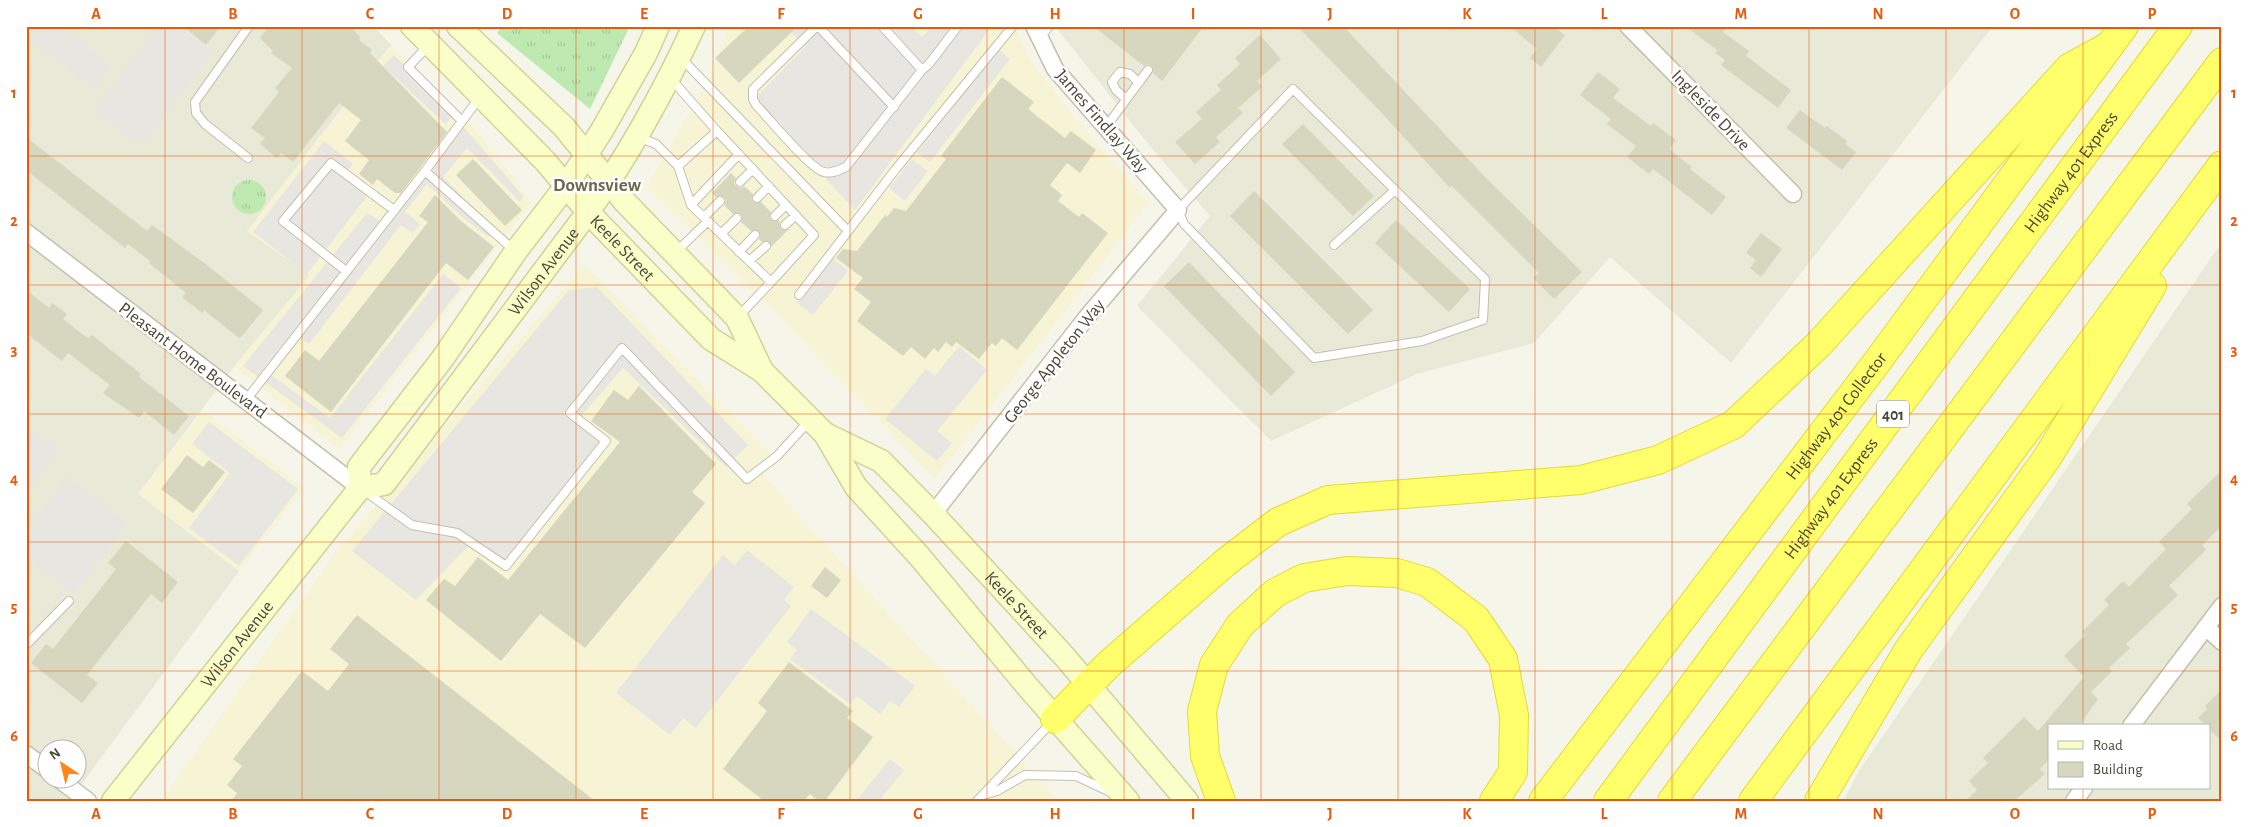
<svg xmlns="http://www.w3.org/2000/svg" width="2248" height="827" font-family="'Alegreya Sans',sans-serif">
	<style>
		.residential { fill: #e9e9d8; fill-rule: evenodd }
		.commercial { fill: #f7f4d5 }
		.grass { fill: url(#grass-tufts) }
		.parking { fill: #e7e6e1 }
		.building { fill: #d7d6bf }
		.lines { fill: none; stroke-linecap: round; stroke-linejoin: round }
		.lane-casing { stroke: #c1c1ac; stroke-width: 10 }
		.street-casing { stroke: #c1c1ac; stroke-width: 19 }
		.secondary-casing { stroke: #cfd396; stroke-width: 25 }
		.highway-casing { stroke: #e2db37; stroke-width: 30 }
		.lane { stroke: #fff; stroke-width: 8 }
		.street { stroke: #fff; stroke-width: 16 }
		.secondary { stroke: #faffca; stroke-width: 22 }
		.highway { stroke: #fffe6b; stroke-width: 28 }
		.grid { fill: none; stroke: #e8590c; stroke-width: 1; stroke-opacity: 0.55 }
		.labels { text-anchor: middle; stroke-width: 5; stroke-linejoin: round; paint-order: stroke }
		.shield { fill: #fff; stroke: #807f73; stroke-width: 1 }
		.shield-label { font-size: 16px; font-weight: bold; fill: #494837 }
		.street-label { font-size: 18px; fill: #494837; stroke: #fff }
		.neighbourhood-label { font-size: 19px; font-weight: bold; fill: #6d6a4e; stroke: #fff }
		.neatline { fill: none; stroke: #e8590c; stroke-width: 2 }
		.grid-label { font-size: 16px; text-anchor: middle; font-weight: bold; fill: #e8590c }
	</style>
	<defs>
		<pattern id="grass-tufts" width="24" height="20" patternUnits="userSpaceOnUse" patternTransform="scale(1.25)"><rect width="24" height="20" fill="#beeab2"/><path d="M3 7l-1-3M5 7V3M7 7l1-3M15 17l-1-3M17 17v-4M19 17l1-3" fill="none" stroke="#a5ca9a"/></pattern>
	</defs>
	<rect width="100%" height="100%" fill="#f5f5ea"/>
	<path class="residential" d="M26,26H373L391,45L247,231L310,275L234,367L139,493L239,571L69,801H26ZM48,750H78V780H48Z
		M1055,26H1993L1731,363L1610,257L1534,343L1417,374L1271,441L1137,306L1210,216L1149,145Z
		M2222,242V801H1843L1859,771ZM2049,726H2209V788H2049Z"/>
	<path class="commercial" d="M729,26H1014L1031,61L1074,117L1149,203L935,479L775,313L646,187L711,74Z
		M391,45L464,116L527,195L530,205L339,449L234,367L310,275L247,231Z
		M584,265L777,460L763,475L1059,801H161L338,549Z
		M203,410L304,488L239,571L138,494Z"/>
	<path class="grass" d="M502,26H630L590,109L497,33Z
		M232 197a17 17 0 1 1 34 0a17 17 0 1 1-34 0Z"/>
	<path class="parking" d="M26,26H62L112,66L94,89L26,36Z
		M157,26H177L213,53L142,146L94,110Z
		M785,26H910L922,37L932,26H992L855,210L752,101L805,47Z
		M998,49L1010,59L930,162L917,153Z
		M394,55L456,113L445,124L383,66Z
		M463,126L523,196L520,202L467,148L443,177L496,230L489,237L463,218L427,184L405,212L420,224L412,233L401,225L309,344L296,335L266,371L330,418L443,274L461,288L342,438L243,366L367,213L386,224Z
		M324,141L353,164L343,175L368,195L307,274L253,232Z
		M912,159L928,171L905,201L889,188Z
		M833,258L848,271L813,315L797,303Z
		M597,287L748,445L726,467L623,368L576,422L604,444L503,562L473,541L416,600L352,551L569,290Z
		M959,346L987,370L937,431L952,443L937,461L885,419L926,369L935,376Z
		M209,422L298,489L239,566L189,528L230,473L192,444Z
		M26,425L59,450L31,487L26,484Z
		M68,476L128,523L73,593L26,556V529Z
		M747,550L794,587L784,600L791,606L696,728L683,718L670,735L616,693L723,555L735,565Z
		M811,609L915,686L899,707L890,701L880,714L857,696L850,704L790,659L797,650L787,642Z
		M890,759L904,770L879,801H856Z"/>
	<path class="building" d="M183,26H221L206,45Z
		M269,26H350L360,37L359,40L372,50L370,53L447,132L401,193H395L377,179L373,185L359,174L369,160L345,141L361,120L339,103L293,162L281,153L277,158L260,144L265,138L251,128L279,92L275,88L292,68L271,53L273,51L260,38Z
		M749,26H798L739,83L715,58Z
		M1093,26H1204L1162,81L1153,73L1152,66L1148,64L1144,66Z
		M1297,26H1343L1485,177L1582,272L1554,299L1533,278L1539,273L1452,186L1450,188L1380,111Z
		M1510,26H1553L1565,35L1541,67L1530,58L1537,49Z
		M1685,26H1727L1723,32L1749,51L1746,56L1791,90L1778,108L1721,65L1725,60L1715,53L1717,50Z
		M1260,35L1281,59L1257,81L1262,87L1238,108L1243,113L1216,137L1220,142L1195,164L1175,142L1202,119L1196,112L1221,90L1217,85L1240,64L1235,58Z
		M1598,72L1620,89L1613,98L1651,126L1653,123L1676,140L1669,149L1692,167L1690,169L1726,197L1712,215L1653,169L1649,174L1627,157L1636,146L1607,124L1611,119L1580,95Z
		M1002,77L1034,102L1028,109L1065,138L1071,131L1096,150L1080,173L1067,163L1050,185L1062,195L1058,201L1079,217L1082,213L1108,233L1017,350L1002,338L996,346L992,343L979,359L956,342L952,347L946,342L938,352L934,348L925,359L911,347L903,356L857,321L871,302L854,289L863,278L836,258L843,249L857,251L885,215L887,217L894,208L906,211L946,159L941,156Z
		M1800,110L1825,128L1827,126L1847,141L1845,144L1856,152L1842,170L1786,128Z
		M1303,124L1374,196L1353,216L1282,144Z
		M26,137L147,231L152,225L207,265L263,310L242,336L239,338L204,310L202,313L182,297L186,293L149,263L150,261L128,244L125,248L26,170Z
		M473,159L522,210L505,226L456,175Z
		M731,173L736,178L734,183L736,186L741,188L744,186L753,194L752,199L753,202H761L771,212L770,217L771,220H779L781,229H789L771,247L768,241L762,242L759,239L760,234L758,231H751L741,222L742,217L741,214H733L724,205L726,200L724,197H716L712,193Z
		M1254,191L1373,310L1348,334L1230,216Z
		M435,195L461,221L494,247L468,280L446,263L331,412L285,376L305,350L319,361L428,222L419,216Z
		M1396,220L1470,289L1449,312L1375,243Z
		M1761,233L1782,249L1761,277L1750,268L1756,260L1746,253Z
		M1189,262L1295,372L1271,396L1164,286Z
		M26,290L49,308L52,303L67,314L63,319L86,337L89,338L92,335L141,374L139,377L189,416L174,435L144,411L139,418L103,393L110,385L68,353L62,361L26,333Z
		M639,386L716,464L692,492L705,503L585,648L540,614L501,661L426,600L444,579L455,586L478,557L508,580L620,442L591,421L614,390L628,400Z
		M187,455L203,467L209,460L225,472L193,513L161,489Z
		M2222,470V526L2202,545L2206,550L2169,586L2178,595L2126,644L2130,648L2109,668L2112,671L2091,692L2098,699L2079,726H2049V760L2040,769L2045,774L2014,801H1965L1977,790L1969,781L1988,763L1983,758L2024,717L2038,731L2084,677L2064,656L2085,635L2082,632L2109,605L2104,600L2123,581L2129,587L2166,549L2159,542L2192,509L2187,504Z
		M126,541L178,582L162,603L151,594L87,675L98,683L82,703L31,663L46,644L53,649L116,569L108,563Z
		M825,567L841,580L827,598L811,586Z
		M357,615L595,801H231L237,793L227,785L242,766L233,759L302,671L328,691L349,664L330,649Z
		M789,662L853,711L847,718L873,737L825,801H818L810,794L804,801H764L723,769L767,711L758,703Z
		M2222,689V742L2209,729V726H2206L2198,718L2207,709L2205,706Z"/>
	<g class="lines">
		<g class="lane-casing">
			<path id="lane" d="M817,26L753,89V99L756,105C768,117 811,170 824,172C832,174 839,170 846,167L922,70
				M818,26L894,107
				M882,26L922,70L929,64L958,26
				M1040,38L1049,26
				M428,46L408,67L462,121
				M681,58L848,231
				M672,80L717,131
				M1293,89L1485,279L1483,320L1422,341L1314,358L1184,224L1178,210Z
				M1126,99L1116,90L1112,82L1120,72L1130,74L1139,83
				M1106,127L1148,70
				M638,137L656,144L678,166L691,205L771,282L814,235L717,131L678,166
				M248,158L205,124L196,113L195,102L249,26
				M425,171L515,251
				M740,182L753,169
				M757,198L769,186
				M691,205L739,154
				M775,216L786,205
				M704,217L720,201
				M785,225L796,215
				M721,234L737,218
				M1334,245L1395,190
				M677,251L708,221
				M739,252L755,235
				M749,261L766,246
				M346,271L283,221L331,163L394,210
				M799,295L895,170L1013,26
				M738,317L771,282
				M246,400L425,171L480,97
				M366,492L412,525L457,533L506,566L606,441L570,413L622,348L747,479L777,456L810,420
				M26,645L69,601
				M983,795L997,791L1025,775L1076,776L1110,792
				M977,801L1052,722"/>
		</g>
		<g class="street-casing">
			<path id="street" d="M1628,26L1793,194
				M26,232L360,488
				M933,514L1087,317L1178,210L1055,69L1034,26
				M2206,627L2222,642
				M2131,726L2222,606
				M26,754L48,770
				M60,780L88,801
				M2074,801L2084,788"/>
		</g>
		<g class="secondary-casing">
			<g id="secondary">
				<path id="s1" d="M412,26L545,161L588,212L711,339L762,371L825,434L856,487L920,557L1027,686L1128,801"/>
				<path d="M458,26L564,127L625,202L737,318L762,371"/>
				<path id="s2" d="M825,434L881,461L933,514L1064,656L1187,801"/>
				<path id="s3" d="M360,488L384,484L588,212C630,153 664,91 694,26"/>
				<path id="s4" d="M113,801L360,488L359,467L443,358L516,251L566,186L601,132L646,53L658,26"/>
			</g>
		</g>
		<g class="highway-casing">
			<g id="highway">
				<path d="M1055,719L1109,664L1226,562L1278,522L1328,500L1581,480L1658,460L1733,425L1819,344L2069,68L2109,46"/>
				<path d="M1221,801L1205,756L1202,711L1214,665L1240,625L1275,593L1304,578L1347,571L1397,573L1427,582L1476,619L1503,659L1514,715L1513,772L1494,801"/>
				<path id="s5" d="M1543,801L1877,362L2124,26"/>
				<path id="s6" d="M1608,801L2178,26"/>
				<path d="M1672,801L2222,62"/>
				<path d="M1753,801L2222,165"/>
				<path d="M1819,801L1909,649L2047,458L2152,286"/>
			</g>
		</g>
		<use href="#lane" class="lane"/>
		<use href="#street" class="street"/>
		<use href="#secondary" class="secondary"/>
		<use href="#highway" class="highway"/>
	</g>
	<path class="grid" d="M165,26V801M302,26V801M439,26V801M576,26V801M713,26V801M850,26V801M987,26V801M1124,26V801M1261,26V801M1398,26V801M1535,26V801M1672,26V801M1809,26V801M1946,26V801M2083,26V726M26,156H2222M26,285H2222M26,414H2222M26,542H2222M26,671H2222M2083,788V801"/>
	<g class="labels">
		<rect class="shield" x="1877" y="400.5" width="32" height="27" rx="4"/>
		<g class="shield-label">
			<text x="1893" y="420">401</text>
		</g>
		<g class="street-label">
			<text transform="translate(1711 110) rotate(46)" y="6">Ingleside Drive</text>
			<text transform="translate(1102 121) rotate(49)" y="6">James Findlay Way</text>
			<text dy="6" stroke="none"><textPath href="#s6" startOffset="781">Highway 401 Express</textPath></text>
			<text dy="6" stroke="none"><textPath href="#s1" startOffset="306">Keele Street</textPath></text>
			<text dy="6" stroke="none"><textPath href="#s3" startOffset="290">Wilson Avenue</textPath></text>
			<text transform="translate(193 360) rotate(37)" y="6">Pleasant Home Boulevard</text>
			<text transform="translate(1054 361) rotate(-52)" y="6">George Appleton Way</text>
			<text dy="6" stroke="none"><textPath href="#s5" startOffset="484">Highway 401 Collector</textPath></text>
			<text dy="6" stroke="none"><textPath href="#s6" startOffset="376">Highway 401 Express</textPath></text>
			<text dy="6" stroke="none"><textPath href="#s2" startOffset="260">Keele Street</textPath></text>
			<text dy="6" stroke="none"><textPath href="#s4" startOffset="200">Wilson Avenue</textPath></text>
		</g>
		<g class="neighbourhood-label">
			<text x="597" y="191">Downsview</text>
		</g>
	</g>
	<rect width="2248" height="827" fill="none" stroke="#ffffff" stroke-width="55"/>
	<rect x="2048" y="724" width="162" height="65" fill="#ffffff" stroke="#b6b6af"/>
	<rect x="2058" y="741" width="25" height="8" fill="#faffca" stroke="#b6b6af"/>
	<text x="2093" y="750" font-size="15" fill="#494837">Road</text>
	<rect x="2058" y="762" width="25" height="15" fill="#d7d6bf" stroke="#b6b6af"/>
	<text x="2093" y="774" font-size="15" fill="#494837">Building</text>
	<g transform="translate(62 764) rotate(325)"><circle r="24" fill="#ffffff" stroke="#b6b6af"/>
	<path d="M0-4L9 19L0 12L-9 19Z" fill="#ff8617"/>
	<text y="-8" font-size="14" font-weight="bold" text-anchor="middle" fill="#494837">N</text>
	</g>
	<rect x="28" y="28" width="2192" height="772" class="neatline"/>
	<g class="grid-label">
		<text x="96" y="19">A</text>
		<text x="233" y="19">B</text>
		<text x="370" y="19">C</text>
		<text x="507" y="19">D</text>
		<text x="644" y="19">E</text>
		<text x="781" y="19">F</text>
		<text x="918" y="19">G</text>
		<text x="1055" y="19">H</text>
		<text x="1193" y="19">I</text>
		<text x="1330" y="19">J</text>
		<text x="1467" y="19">K</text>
		<text x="1604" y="19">L</text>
		<text x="1741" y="19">M</text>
		<text x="1878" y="19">N</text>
		<text x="2015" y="19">O</text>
		<text x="2152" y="19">P</text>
		<text x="14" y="98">1</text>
		<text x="2234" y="98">1</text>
		<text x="14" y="226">2</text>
		<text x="2234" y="226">2</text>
		<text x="14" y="355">3</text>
		<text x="2234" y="355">3</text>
		<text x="14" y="484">4</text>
		<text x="2234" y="484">4</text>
		<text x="14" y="612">5</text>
		<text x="2234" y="612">5</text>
		<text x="14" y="741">6</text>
		<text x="2234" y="741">6</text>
		<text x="96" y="819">A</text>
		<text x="233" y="819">B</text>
		<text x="370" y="819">C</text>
		<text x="507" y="819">D</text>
		<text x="644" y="819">E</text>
		<text x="781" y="819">F</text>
		<text x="918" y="819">G</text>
		<text x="1055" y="819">H</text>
		<text x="1193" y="819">I</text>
		<text x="1330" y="819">J</text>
		<text x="1467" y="819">K</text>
		<text x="1604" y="819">L</text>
		<text x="1741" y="819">M</text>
		<text x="1878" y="819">N</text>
		<text x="2015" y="819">O</text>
		<text x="2152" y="819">P</text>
	</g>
</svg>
